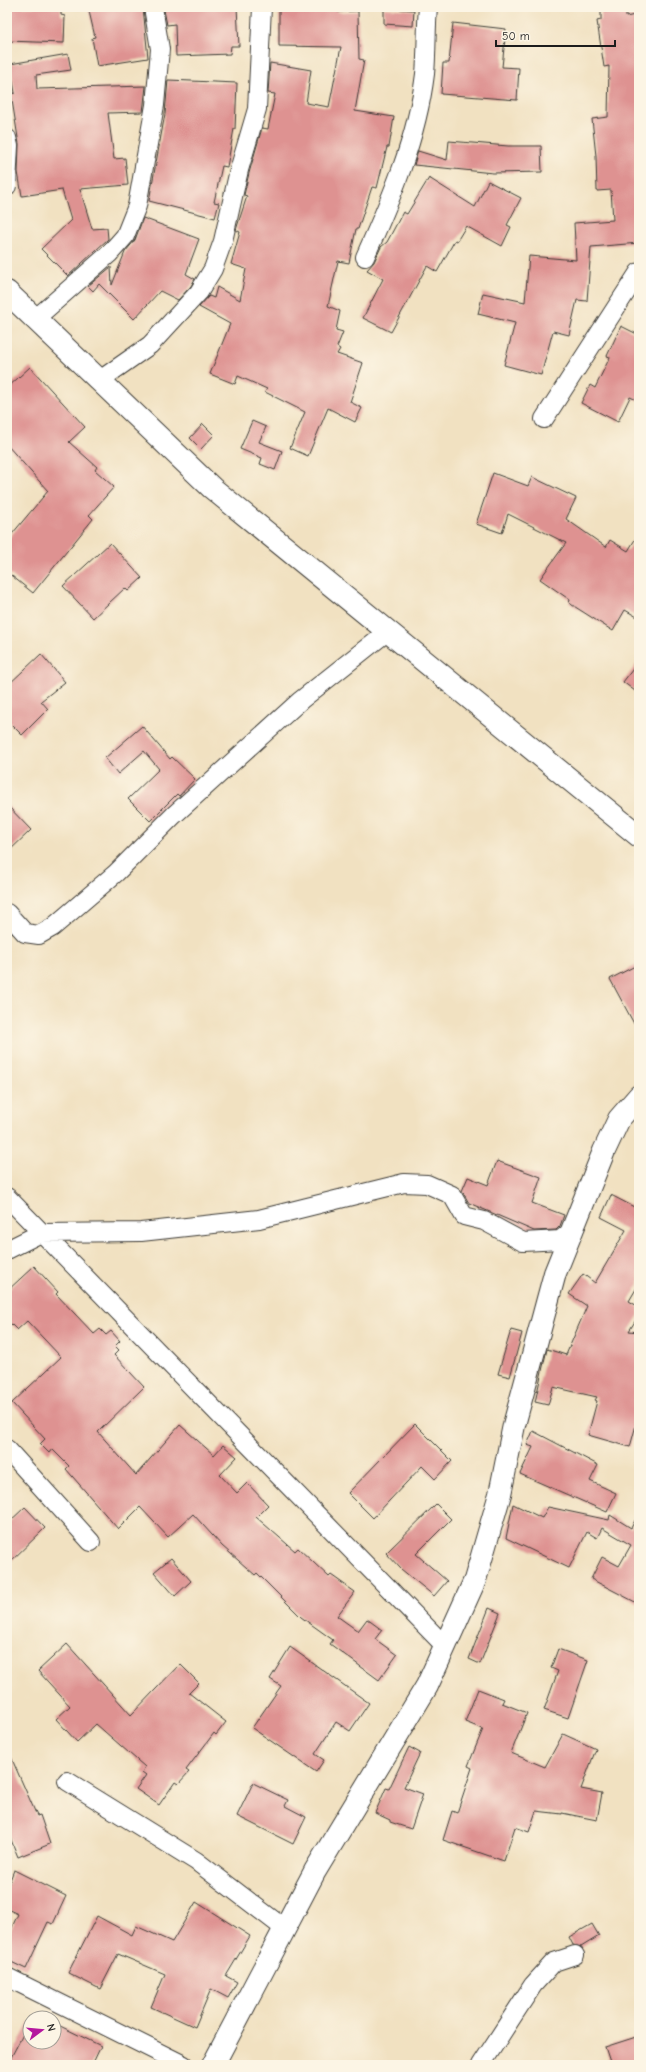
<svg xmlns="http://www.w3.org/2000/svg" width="646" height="2072" font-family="'Comic Neue',sans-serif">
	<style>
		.building { fill: #de9291 }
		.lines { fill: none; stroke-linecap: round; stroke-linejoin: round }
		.minor-casing { stroke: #3c3a35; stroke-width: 20 }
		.tertiary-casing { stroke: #3c3a35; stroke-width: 24 }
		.minor { stroke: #fff; stroke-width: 18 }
		.tertiary { stroke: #fff; stroke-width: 22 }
	</style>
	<rect width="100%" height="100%" fill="#fcf5e5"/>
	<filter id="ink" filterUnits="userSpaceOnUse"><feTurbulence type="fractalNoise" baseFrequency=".025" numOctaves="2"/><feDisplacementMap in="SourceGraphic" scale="8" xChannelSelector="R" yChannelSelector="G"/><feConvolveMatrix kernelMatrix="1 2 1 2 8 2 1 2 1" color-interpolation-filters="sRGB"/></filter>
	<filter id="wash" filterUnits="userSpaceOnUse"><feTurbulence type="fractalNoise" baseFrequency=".012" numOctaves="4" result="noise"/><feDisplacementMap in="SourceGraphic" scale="16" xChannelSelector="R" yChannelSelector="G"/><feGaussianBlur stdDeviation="0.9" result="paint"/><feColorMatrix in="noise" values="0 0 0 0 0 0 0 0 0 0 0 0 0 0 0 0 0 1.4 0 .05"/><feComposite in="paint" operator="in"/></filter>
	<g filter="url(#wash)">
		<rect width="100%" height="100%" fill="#f1e1c1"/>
		<g id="blocks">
			<path class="building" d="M7,7H61V15L65,16L64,43L7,41Z
				M88,7H143L148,58L97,66L92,38L95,37Z
				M178,7H237L239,46H231L230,54L176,56L175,24L167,25L164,10Z
				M279,7H337L338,12L358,11L359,59L364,60L355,111L394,117L389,147H387L377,188L372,187L358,229H356L349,263L338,261L328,306L340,311L336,330L343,332L337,347L340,349L337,354L363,363L350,402L362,408L355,422L328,408L308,456L290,448L305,412L265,392L267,389L238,376L235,384L210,374L230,324L199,307L209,296L214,298L217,287L240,300L246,269L231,264L240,232L236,230L247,196L244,195L249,173L262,128L268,129L275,94L268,93L270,63L311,70L306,103L329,107L341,47L279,46Z
				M601,7H626V17L639,14V215H637L639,243L591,247L587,301L577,300L569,335L553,331L541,375L504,365L515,323L478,314L483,293L525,302L529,256L576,260L574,223L613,220L611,190L597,191L596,156L592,119L608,117L609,66L604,67L597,21L601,20Z
				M384,8L414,10L413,26L384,24Z
				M453,23L506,29L502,67L519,68L517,100L441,94L443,63H449Z
				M68,54L71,70L36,75L37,89L146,86L143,112L108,113L114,159L125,158L128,185L80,189L92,229L107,228L108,239L68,276L41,249L71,220L62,190L22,196L18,172L19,144L11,94L15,93L10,64Z
				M168,80L237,83L235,129H234L227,167L222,166L214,202L219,203L215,218L149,201L165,114Z
				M449,141L508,146H541L542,172L493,173L414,165L418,151L447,160Z
				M429,178L475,207L488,181L521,198L507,225L511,227L502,246L466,226L457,241L455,240L437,272L427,266L391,332L363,318L383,279L367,270L374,262L381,247L387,242L403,212L407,214Z
				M143,218L199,239L186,274L195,279L191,286L178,300L160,291L134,319L99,284L93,291L88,286L111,267L112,285L125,252L135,240Z
				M621,326L639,335V401L630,397L618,422L581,403L590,385L595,388L610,357L607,356Z
				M30,367L85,427L69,442L97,467L95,470L114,487L89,515L93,519L33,593L7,572V540L48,491L7,445V388Z
				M252,421L266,427L259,442L282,451L275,470L260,464L262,458L240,449Z
				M203,424L214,435L201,449L190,438Z
				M493,473L528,486L532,477L576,498L566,519L606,547L610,540L628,551L639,533V618L625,610L613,631L569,603L570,600L540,579L566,543L508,514L502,533L476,524Z
				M110,543L142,578L128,591L125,588L93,618L63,586Z
				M41,654L65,682L41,701L48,709L22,735L7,720V686Z
				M639,661V694L623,682Z
				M142,726L170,759L172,757L195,779L179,796L177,794L150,821L128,799L159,769L144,751L118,774L105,758Z
				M7,805L31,830L7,853Z
				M639,964V1033L610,979Z
				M497,1161L541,1177L532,1203L564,1215L560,1226L556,1230L534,1231L469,1203L462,1191L468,1177L488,1185Z
				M611,1195L638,1209L639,1206V1284L629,1301L639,1307V1315L629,1331L639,1332V1414L630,1447L588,1435L597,1401L595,1400L597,1397L553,1387L548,1405L535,1402L547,1349L566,1355L587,1306L569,1294L583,1274L595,1283L626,1230L601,1217Z
				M34,1266L58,1292L56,1294L94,1334L100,1329L106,1335L111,1331L120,1341L115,1346L119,1350L114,1355L144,1387L98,1432L136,1475L180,1425L214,1455L223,1445L237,1457L220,1475L237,1493L247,1483L268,1505L256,1517L295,1551L298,1548L329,1577L331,1575L355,1592L337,1616L358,1631L367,1619L382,1630L375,1639L397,1655L379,1680L330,1644L333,1640L301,1617L257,1573L255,1575L222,1546L193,1514L168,1537L140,1507L118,1529L66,1469L69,1466L52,1449L49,1453L40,1444L45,1439L12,1403L61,1357L27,1321L17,1330L7,1320V1291Z
				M511,1330L522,1333L510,1377L498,1374Z
				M415,1424L452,1461L435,1479L422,1466L373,1518L348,1493Z
				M533,1431L598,1465L590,1481L616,1493L607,1512L520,1474L533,1447L527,1445Z
				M436,1504L451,1519L416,1554L447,1581L434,1596L401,1569L386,1553Z
				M513,1504L542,1518L548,1507L609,1520L610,1515L631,1528L639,1513V1604L591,1579L602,1557L619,1566L631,1545L602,1528L597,1538L587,1532L569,1568L506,1538Z
				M25,1507L45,1528L7,1565V1524Z
				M171,1558L191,1581L175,1596L154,1572Z
				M489,1608L500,1613L480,1664L469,1659Z
				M67,1644L131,1715L180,1664L199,1683L189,1693L226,1722L216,1735L214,1733L186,1770L189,1772L178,1784L175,1782L159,1805L136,1789L146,1775L142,1772L145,1767L96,1724L77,1742L56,1719L70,1706L38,1671Z
				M290,1647L369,1703L350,1731L336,1722L315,1754L324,1760L316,1772L252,1728L281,1686L270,1679Z
				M558,1649L588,1660L568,1718L544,1710L558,1671L551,1668Z
				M478,1689L504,1699L502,1703L527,1713L511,1753L545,1767L563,1734L596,1749L581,1789L602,1793L597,1820L562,1813V1814L536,1811L529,1832L515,1827L504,1861L443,1840L452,1811L457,1813L472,1768L468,1766L483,1729L465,1722Z
				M409,1747L420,1753L404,1787L423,1794L411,1829L390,1822V1820L375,1813L386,1788L389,1789Z
				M7,1748L37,1816L40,1815L50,1844L18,1857L7,1830Z
				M253,1783L288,1800L285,1806L306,1817L293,1844L237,1816Z
				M14,1870L66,1896L53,1924L48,1922L26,1969L7,1960V1938L18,1914L7,1909V1888Z
				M196,1902L250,1936L226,1976L237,1982L228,1998L211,1989L195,2027L151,2007L165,1974L118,1954L100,1989L68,1973L97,1916L132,1935L136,1926L172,1942Z
				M592,1924L599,1936L581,1947L573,1945L569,1937Z
				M30,2021V2042H54V2023L101,2046L92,2065H7Z
				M639,2036V2065H611L605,2047Z"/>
		</g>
	</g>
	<g filter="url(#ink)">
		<use href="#blocks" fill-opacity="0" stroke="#3c3a35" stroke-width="1"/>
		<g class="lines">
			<g class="minor-casing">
				<path id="minor" d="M7,138L9,146L7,186
					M365,257C391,199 417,139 425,74C427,52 426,29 428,7
					M35,319L109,254L125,236L137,206L155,105L160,49L153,7
					M100,380L150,345L199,292L213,269L223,241L239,170L257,109L262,7
					M544,419L639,272
					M7,913L25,933L39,935L53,927L116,873L174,815L301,700L388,631
					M7,1197L445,1646
					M7,1250L41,1233L141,1232L259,1219L404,1183L427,1184L452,1195L464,1216L484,1221L523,1242L560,1240L574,1229
					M7,1449L91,1542
					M67,1781L196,1861L285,1929
					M7,1977L184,2065
					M481,2065L533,1985L554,1962L575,1955"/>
			</g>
			<g class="tertiary-casing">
				<path id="tertiary" d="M7,292L212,488L639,836
					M213,2065L315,1871L427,1686L475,1580L500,1494L514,1425L555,1273L604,1151L619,1119L639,1096"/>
			</g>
			<use href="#minor" class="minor"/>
			<use href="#tertiary" class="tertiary"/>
		</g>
	</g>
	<rect width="646" height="2072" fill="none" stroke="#fcf5e5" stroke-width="24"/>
	<g transform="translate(42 2030) rotate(74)"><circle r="19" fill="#fcf5e5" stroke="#a29e95"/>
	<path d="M0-3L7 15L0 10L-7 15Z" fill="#b5179e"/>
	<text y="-6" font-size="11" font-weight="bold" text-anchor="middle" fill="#1c1c1c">N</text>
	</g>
	<path d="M496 40v6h119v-6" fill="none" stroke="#1c1c1c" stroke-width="2"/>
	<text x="502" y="40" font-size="12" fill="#1c1c1c" stroke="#fcf5e5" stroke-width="3" paint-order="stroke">50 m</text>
</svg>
